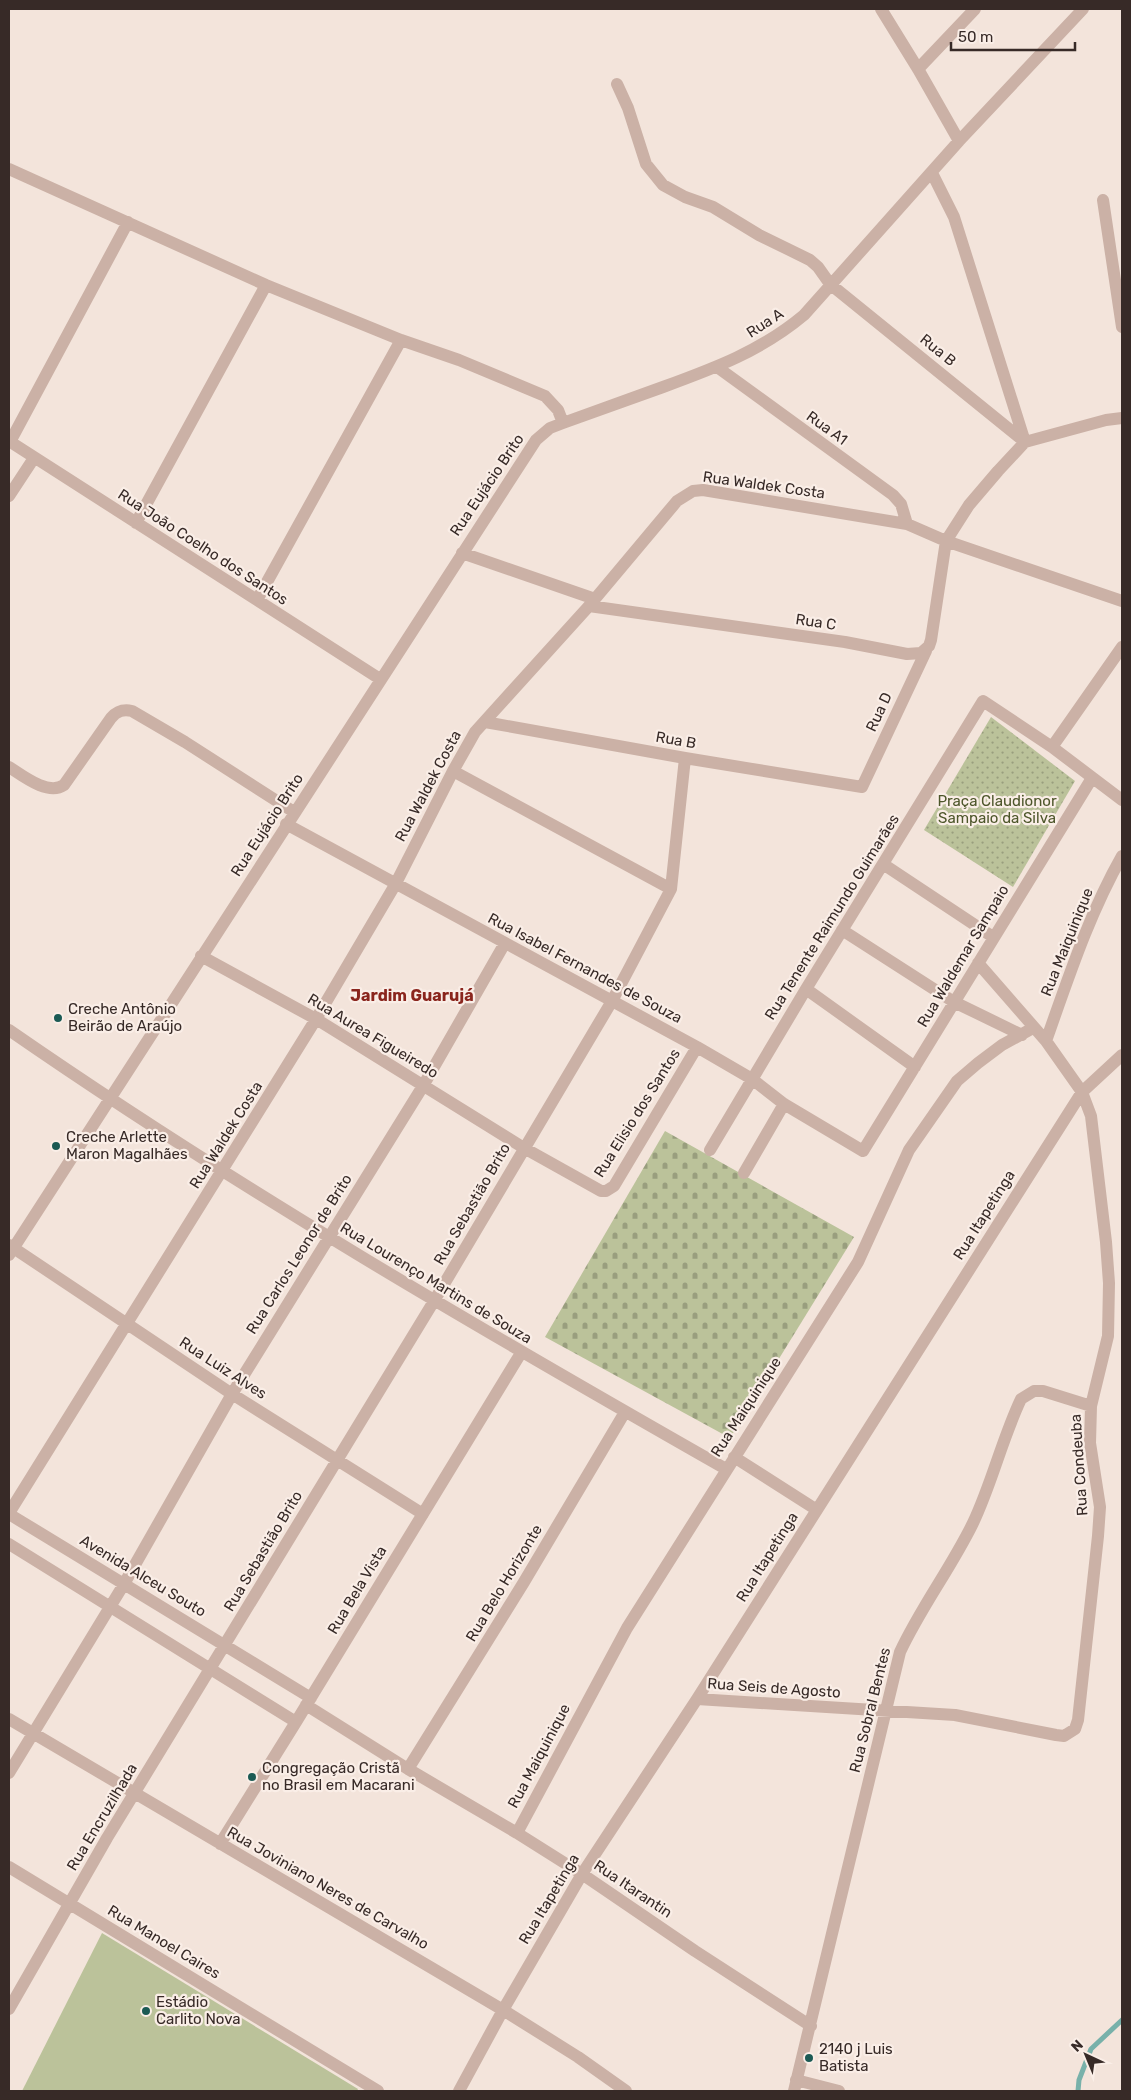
<svg xmlns="http://www.w3.org/2000/svg" width="1131" height="2100" font-family="Rubik,sans-serif">
	<style>
		.grass { fill: url(#grass-dots) }
		.cemetery { fill: url(#cemetery-stones) }
		.pitch { fill: #bbc29a }
		.lines { fill: none; stroke-linecap: round; stroke-linejoin: round }
		.stream { stroke: #78b1aa; stroke-width: 5 }
		.minor { stroke: #cbb1a6; stroke-width: 12 }
		.poi-dot { fill: #1b5a54; stroke: #faeee7; stroke-width: 2 }
		.labels { text-anchor: middle; stroke-width: 4.5; stroke-linejoin: round; paint-order: stroke }
		.street-label { font-size: 15px; fill: #372a27; stroke: #faeee7 }
		.park-label { font-size: 15px; fill: #4d562a; stroke: #faeee7 }
		.poi-label { font-size: 15px; fill: #372a27; stroke: #faeee7; text-anchor: start }
		.neighbourhood-label { font-size: 16px; font-weight: bold; fill: #8a251d; stroke: #faeee7 }
	</style>
	<defs>
		<pattern id="grass-dots" width="8" height="8" patternUnits="userSpaceOnUse" patternTransform="scale(1.25)"><rect width="8" height="8" fill="#bbc29a"/><path d="M2 2h.1M6 6h.1" fill="none" stroke="#999e7e" stroke-width="1.8" stroke-linecap="round"/></pattern>
		<pattern id="cemetery-stones" width="16" height="16" patternUnits="userSpaceOnUse" patternTransform="scale(1.25)"><rect width="16" height="16" fill="#bbc29a"/><path d="M2 7V4a2 2 0 0 1 4 0v3zM10 15v-3a2 2 0 0 1 4 0v3z" fill="#999e7e"/></pattern>
	</defs>
	<rect width="100%" height="100%" fill="#f3e4db"/>
	<path class="grass" d="M991,717L1075,781L1013,887L924,830Z"/>
	<path class="cemetery" d="M665,1131L854,1237L730,1438L545,1337Z"/>
	<path class="pitch" d="M102,1933L358,2089L357,2091H22Z"/>
	<g class="lines">
		<path class="stream" d="M1078,2091L1079,2080L1091,2049L1122,2020"/>
		<path class="minor" d="M881,9L918,69L959,141
			M918,69L975,9
			M617,84L628,108L646,164L663,185L685,197L713,207L759,235L810,260L818,267L830,284L1025,442
			M9,169L266,285L401,340L459,360L545,396L558,410L563,423
			M932,173L954,217L1025,442
			M1103,200L1122,327
			M717,367L893,495L901,504L907,524
			M9,441L380,679
			M10,442L128,222
			M9,496L34,458
			M136,523L266,285
			M462,553L595,599
			M257,600L401,340
			M589,606L845,642L907,654L921,653L929,646L931,640L946,541L969,505L998,471L1025,442L1106,420L1122,418
			M485,722L685,758L862,787L926,651
			M1052,747L1122,647
			M9,767C23,776 48,796 64,785L111,718C117,711 123,709 132,711L185,742L294,812
			M453,771L671,889
			M286,824L697,1047L752,1079L784,1104L863,1151L1092,778
			M883,864L993,937
			M842,930L954,1002L1022,1035
			M201,956L316,1019L524,1148L601,1191H606L614,1186L697,1047
			M806,989L915,1067
			M9,1030C240,1190 482,1330 726,1469
			M1046,1041C1068,979 1089,914 1122,856
			M710,1150L806,989L983,701L1052,747L1122,800
			M744,1173L784,1104
			M9,1245L232,1394L423,1514
			M9,1255L536,440L550,428L563,423C596,411 629,399 663,387C715,368 761,351 804,315L959,141L1083,9
			M734,1457L817,1510
			M9,1513L316,1019L395,885L453,771L475,732L589,606L677,501L693,491L703,490L907,524L946,541L1122,601
			M9,1514L311,1698
			M9,1544L296,1722
			M697,1699L955,1715L1056,1735L1064,1736L1075,1729L1078,1720L1098,1536L1100,1507L1090,1443L1091,1406L1108,1336L1109,1283L1106,1242L1091,1116L1082,1092L1046,1041L978,963
			M306,1705L408,1769L517,1833L582,1874L695,1951L811,2026
			M9,1719L503,2010L578,2057L626,2091
			M408,1769L524,1582L625,1412
			M9,1773L124,1584L232,1394L423,1086L505,943
			M517,1833L627,1628L858,1262L909,1150L957,1081L978,1063L1002,1045L1033,1028
			M220,1844L296,1722L521,1353
			M9,1867L378,2091
			M9,2009L107,1838L434,1301L612,1001L671,889L685,758
			M796,2080L839,2091
			M459,2091L503,2010L582,1874L697,1699L1082,1092L1122,1055
			M794,2091L900,1652C921,1607 951,1568 973,1523C992,1483 1002,1439 1021,1399L1034,1391H1043L1091,1406"/>
	</g>
	<g class="poi-dot">
		<circle cx="58" cy="1018" r="5"/>
		<circle cx="56" cy="1146" r="5"/>
		<circle cx="252" cy="1777" r="5"/>
		<circle cx="146" cy="2011" r="5"/>
		<circle cx="809" cy="2058" r="5"/>
	</g>
	<g class="labels">
		<g class="street-label">
			<text transform="translate(765 323) rotate(-33)" y="5">Rua A</text>
			<text transform="translate(938 350) rotate(39)" y="5">Rua B</text>
			<text transform="translate(827 428) rotate(36)" y="5">Rua A1</text>
			<text transform="translate(487 485) rotate(-56)" y="5">Rua Eujácio Brito</text>
			<text transform="translate(764 485) rotate(8)" y="5">Rua Waldek Costa</text>
			<text transform="translate(203 547) rotate(33)" y="5">Rua João Coelho dos Santos</text>
			<text transform="translate(816 622) rotate(8)" y="5">Rua C</text>
			<text transform="translate(879 712) rotate(-65)" y="5">Rua D</text>
			<text transform="translate(676 740) rotate(10)" y="5">Rua B</text>
			<text transform="translate(428 786) rotate(-62)" y="5">Rua Waldek Costa</text>
			<text transform="translate(267 825) rotate(-57)" y="5">Rua Eujácio Brito</text>
			<text transform="translate(832 917) rotate(-58)" y="5">Rua Tenente Raimundo Guimarães</text>
			<text transform="translate(1067 942) rotate(-68)" y="5">Rua Maiquinique</text>
			<text transform="translate(963 956) rotate(-59)" y="5">Rua Waldemar Sampaio</text>
			<text transform="translate(585 968) rotate(28)" y="5">Rua Isabel Fernandes de Souza</text>
			<text transform="translate(373 1036) rotate(31)" y="5">Rua Aurea Figueiredo</text>
			<text transform="translate(637 1113) rotate(-58)" y="5">Rua Elisio dos Santos</text>
			<text transform="translate(226 1135) rotate(-58)" y="5">Rua Waldek Costa</text>
			<text transform="translate(472 1204) rotate(-60)" y="5">Rua Sebastião Brito</text>
			<text transform="translate(984 1215) rotate(-58)" y="5">Rua Itapetinga</text>
			<text transform="translate(299 1254) rotate(-58)" y="5">Rua Carlos Leonor de Brito</text>
			<text transform="translate(436 1283) rotate(31)" y="5">Rua Lourenço Martins de Souza</text>
			<text transform="translate(223 1368) rotate(33)" y="5">Rua Luiz Alves</text>
			<text transform="translate(746 1407) rotate(-57)" y="5">Rua Maiquinique</text>
			<text transform="translate(1079 1465) rotate(-94)" y="5">Rua Condeuba</text>
			<text transform="translate(263 1551) rotate(-59)" y="5">Rua Sebastião Brito</text>
			<text transform="translate(767 1557) rotate(-58)" y="5">Rua Itapetinga</text>
			<text transform="translate(143 1576) rotate(31)" y="5">Avenida Alceu Souto</text>
			<text transform="translate(504 1583) rotate(-59)" y="5">Rua Belo Horizonte</text>
			<text transform="translate(357 1590) rotate(-59)" y="5">Rua Bela Vista</text>
			<text transform="translate(774 1688) rotate(4)" y="5">Rua Seis de Agosto</text>
			<text transform="translate(870 1710) rotate(-76)" y="5">Rua Sobral Bentes</text>
			<text transform="translate(539 1756) rotate(-62)" y="5">Rua Maiquinique</text>
			<text transform="translate(102 1817) rotate(-59)" y="5">Rua Encruzilhada</text>
			<text transform="translate(328 1888) rotate(30)" y="5">Rua Joviniano Neres de Carvalho</text>
			<text transform="translate(633 1889) rotate(34)" y="5">Rua Itarantin</text>
			<text transform="translate(549 1899) rotate(-59)" y="5">Rua Itapetinga</text>
			<text transform="translate(164 1942) rotate(31)" y="5">Rua Manoel Caires</text>
		</g>
		<g class="park-label">
			<text x="997" y="806">Praça Claudionor<tspan x="997" dy="17">Sampaio da Silva</tspan></text>
		</g>
		<g class="poi-label">
			<text x="68" y="1014">Creche Antônio<tspan x="68" dy="17">Beirão de Araújo</tspan></text>
			<text x="66" y="1142">Creche Arlette<tspan x="66" dy="17">Maron Magalhães</tspan></text>
			<text x="262" y="1773">Congregação Cristã<tspan x="262" dy="17">no Brasil em Macarani</tspan></text>
			<text x="156" y="2007">Estádio<tspan x="156" dy="17">Carlito Nova</tspan></text>
			<text x="819" y="2054">2140 j Luis<tspan x="819" dy="17">Batista</tspan></text>
		</g>
		<g class="neighbourhood-label">
			<text x="412" y="1001">Jardim Guarujá</text>
		</g>
	</g>
	<rect width="1131" height="2100" fill="none" stroke="#372a27" stroke-width="20"/>
	<g transform="translate(1086 2055) rotate(316)" stroke="#faeee7" stroke-width="4" paint-order="stroke">
	<path d="M0-4L9 19L0 12L-9 19Z" fill="#372a27"/>
	<text y="-8" font-size="14" font-weight="bold" text-anchor="middle" fill="#372a27">N</text>
	</g>
	<path d="M951 42v8h124v-8" fill="none" stroke="#372a27" stroke-width="2.5"/>
	<text x="958" y="42" font-size="15" fill="#372a27" stroke="#faeee7" stroke-width="4" paint-order="stroke">50 m</text>
</svg>
